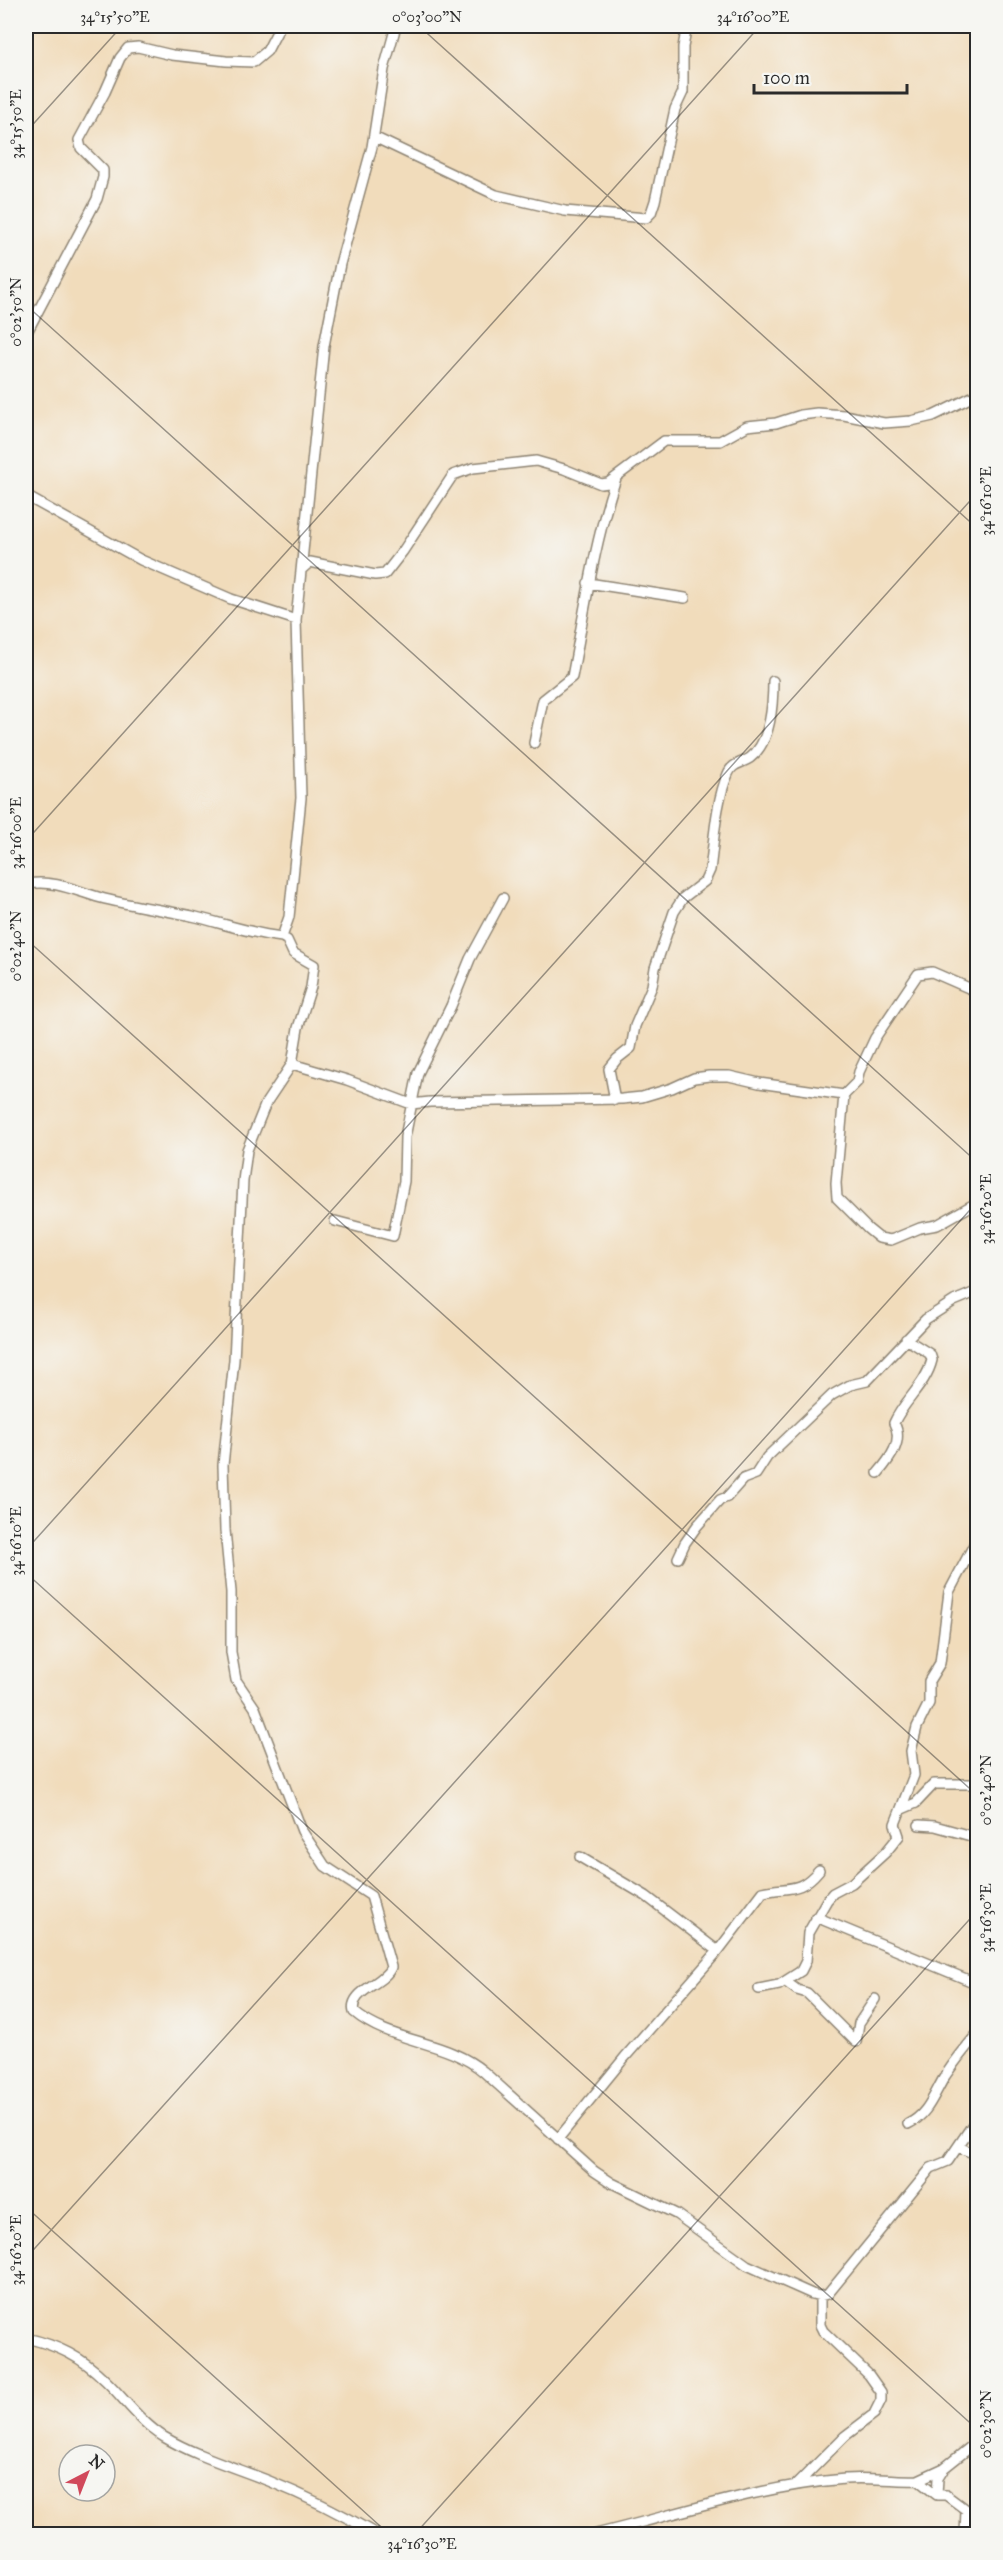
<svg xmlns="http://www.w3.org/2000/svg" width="1003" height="2560" font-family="'IM FELL Great Primer',serif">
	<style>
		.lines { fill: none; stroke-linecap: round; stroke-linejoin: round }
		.minor-casing { stroke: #8e8473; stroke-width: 12 }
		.minor { stroke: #fff; stroke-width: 9 }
		.ticks { fill: none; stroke: #2b2b2b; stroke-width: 1.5; stroke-opacity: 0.45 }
		.neatline { fill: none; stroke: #2b2b2b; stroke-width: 2 }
		.ticks-label { font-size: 15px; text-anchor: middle; fill: #2b2b2b }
	</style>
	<rect width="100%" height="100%" fill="#f6f6f2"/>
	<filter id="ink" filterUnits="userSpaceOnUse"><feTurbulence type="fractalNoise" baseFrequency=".0167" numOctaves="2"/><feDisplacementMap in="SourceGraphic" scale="12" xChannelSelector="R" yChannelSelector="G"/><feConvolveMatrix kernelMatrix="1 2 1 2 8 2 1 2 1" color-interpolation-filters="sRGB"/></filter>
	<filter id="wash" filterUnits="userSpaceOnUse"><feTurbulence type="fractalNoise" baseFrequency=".008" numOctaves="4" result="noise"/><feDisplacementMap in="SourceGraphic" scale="24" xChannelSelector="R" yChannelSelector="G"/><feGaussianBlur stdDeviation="1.35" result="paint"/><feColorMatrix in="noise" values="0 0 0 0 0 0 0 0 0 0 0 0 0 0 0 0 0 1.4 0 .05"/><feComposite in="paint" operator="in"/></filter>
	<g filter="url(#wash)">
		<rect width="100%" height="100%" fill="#f1dcbb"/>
	</g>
	<g filter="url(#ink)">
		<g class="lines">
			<g class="minor-casing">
				<path id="minor" d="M396,26L384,69L372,147L340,264L324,346L296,620L301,798L289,917L282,937L287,940L293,953L314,965L311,987L298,1028L292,1064L266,1103L247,1150L243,1181L234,1360L223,1465L225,1530L231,1592V1652L236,1680L255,1708L302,1831L325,1866L371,1896L391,1967C385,1984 348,1991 354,2012C391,2043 447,2040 484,2072L594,2171L612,2183L676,2214L747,2265L812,2294L820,2296L828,2294L931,2168L948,2161L978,2117
					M374,137L496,195L565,211L646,218L651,213L655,201L675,109L683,92V47L687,26
					M26,334L97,199L103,177V170L81,148L79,140L105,92L120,58L128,48L138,47L172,55L226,61L254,62L267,51L280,26
					M26,496L141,560L231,599L296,620
					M302,569L310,562L375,575L385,574L403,551L453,475L473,468L536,461L564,469L601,484L608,483L664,441H720L747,426L776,423L801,415L817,413L844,415L884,423L911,421L933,416L978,394
					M588,583L685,598
					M534,743L543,700L572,677C585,609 594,543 616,478
					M26,888L29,884C54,879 81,893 105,899C134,906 163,910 192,916C222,923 252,934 282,937
					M292,1064L347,1080L411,1104L430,1102L622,1099L642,1097L672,1088L694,1078L709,1076H729L759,1083L844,1095L857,1082L859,1072L875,1038L918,974L932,972L978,992
					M844,1095L836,1183L837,1198L868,1229L879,1238L891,1240L920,1228L937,1225L978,1202
					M615,1100L609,1069L617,1059L631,1048L635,1026L652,986L655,968L674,912L683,898L705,881L710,870C714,841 716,800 728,774C732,763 741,764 750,758C771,742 773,705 773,681
					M335,1221L393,1236L404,1181L405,1137L418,1073L451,1006L470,959L503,898
					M878,1473C890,1459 904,1441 894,1423C904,1400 926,1385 932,1360L930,1354L906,1339
					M678,1558L685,1543L697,1526L720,1500L727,1497L743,1479L756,1474L767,1457L832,1395L850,1385L867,1381L926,1319L954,1301L978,1291
					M902,1809L916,1803L934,1784H978
					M919,1825L935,1826L978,1838
					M816,1917L978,1984
					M718,1951L763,1892C789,1886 799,1894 819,1870
					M786,1982L797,1990L807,1993L856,2042
					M759,1989L779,1985L801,1971L806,1961L808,1933L827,1900L833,1893L852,1883L886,1852L899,1836L895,1824L914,1775L911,1751L917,1727L929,1703V1681L940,1663L949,1592L978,1537
					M856,2042L859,2023L875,1999
					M908,2124C928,2115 934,2094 945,2076C955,2061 966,2047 978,2033
					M558,2139L625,2057L718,1951L646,1896L580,1857
					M958,2147L978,2155
					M26,2338C57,2345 82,2357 105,2380C125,2399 140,2422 164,2437C196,2456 234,2467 269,2481C306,2496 342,2514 376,2534
					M918,2480L944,2468L978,2441
					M796,2485L845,2436L874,2414L881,2400V2392L869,2375L823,2331L820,2325V2296
					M937,2495L938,2478L943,2470
					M596,2534C679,2514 759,2486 845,2479C869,2477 893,2481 918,2480L937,2495H946L966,2510L965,2534"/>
			</g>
			<use href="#minor" class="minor"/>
		</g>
	</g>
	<path class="ticks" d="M419,26L978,529M26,132L122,26M26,305L978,1163M26,841L760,26M26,939L978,1796M26,1550L978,492M26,1573L978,2430M26,2207L389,2534M26,2258L978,1201M415,2534L978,1910"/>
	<rect width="1003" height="2560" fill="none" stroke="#f6f6f2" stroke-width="66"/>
	<g transform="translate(87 2473) rotate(42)"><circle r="28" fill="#f6f6f2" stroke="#a5a5a2" stroke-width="1.5"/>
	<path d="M0-4.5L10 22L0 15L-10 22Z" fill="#d1495b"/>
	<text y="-9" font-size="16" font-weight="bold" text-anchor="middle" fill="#2b2b2b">N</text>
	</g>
	<path d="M754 84v9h153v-9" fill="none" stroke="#2b2b2b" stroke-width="3"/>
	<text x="763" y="84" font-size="18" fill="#2b2b2b" stroke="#f6f6f2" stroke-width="4.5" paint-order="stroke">100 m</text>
	<rect x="33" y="33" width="937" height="2494" class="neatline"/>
	<g class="ticks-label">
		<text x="115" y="22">34°15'50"E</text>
		<text x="427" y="22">0°03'00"N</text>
		<text x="753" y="22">34°16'00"E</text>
		<text transform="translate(16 124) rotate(-90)" y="5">34°15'50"E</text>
		<text transform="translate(16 312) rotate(-90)" y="5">0°02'50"N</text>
		<text transform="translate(986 501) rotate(-90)" y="5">34°16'10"E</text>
		<text transform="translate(16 833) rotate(-90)" y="5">34°16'00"E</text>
		<text transform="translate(16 946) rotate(-90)" y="5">0°02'40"N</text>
		<text transform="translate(986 1209) rotate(-90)" y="5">34°16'20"E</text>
		<text transform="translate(16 1541) rotate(-90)" y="5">34°16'10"E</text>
		<text transform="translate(986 1790) rotate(-90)" y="5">0°02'40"N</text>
		<text transform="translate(986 1918) rotate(-90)" y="5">34°16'30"E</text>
		<text transform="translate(16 2250) rotate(-90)" y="5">34°16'20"E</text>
		<text transform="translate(986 2424) rotate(-90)" y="5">0°02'30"N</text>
		<text x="422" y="2549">34°16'30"E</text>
	</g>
</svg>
